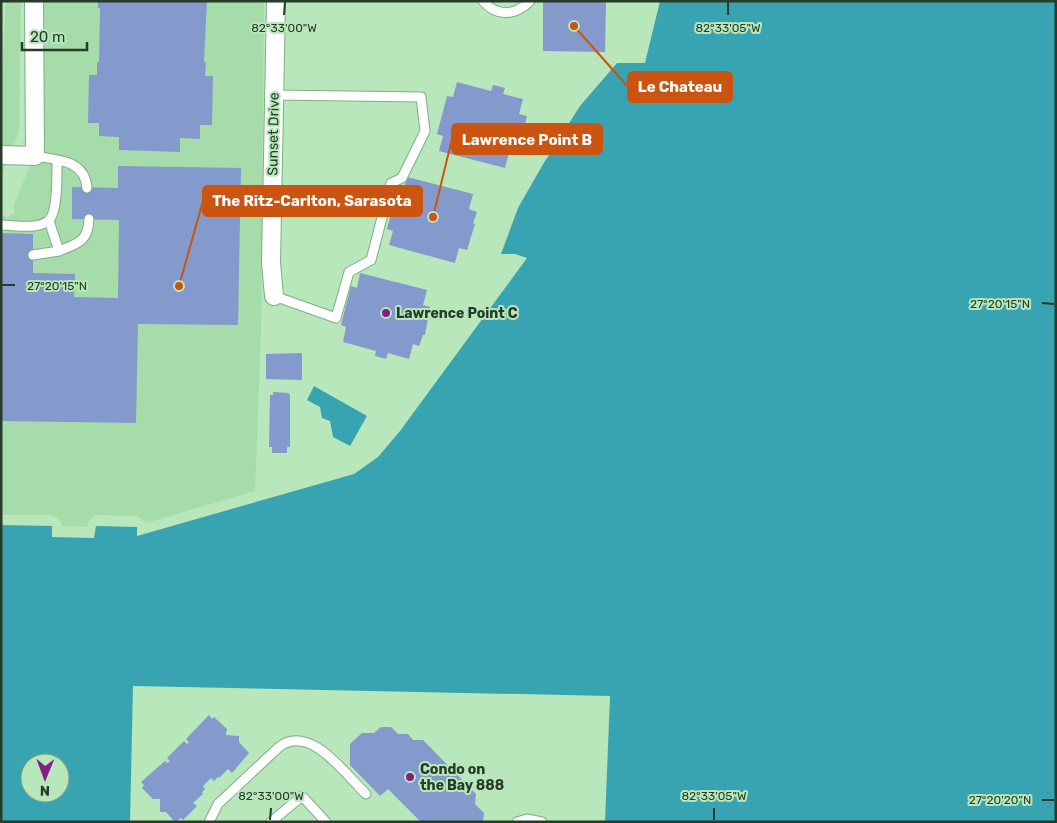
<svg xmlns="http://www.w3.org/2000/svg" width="1057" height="823" font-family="Rubik,sans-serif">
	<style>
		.built { fill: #a5dcaa }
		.water { fill: #38a4b2; fill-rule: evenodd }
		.building { fill: #8499cc }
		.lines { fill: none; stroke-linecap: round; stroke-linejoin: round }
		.service-casing { stroke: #7fad83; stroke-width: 11 }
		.minor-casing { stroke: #7fad83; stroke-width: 20 }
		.service { stroke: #fff; stroke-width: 9 }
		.minor { stroke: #fff; stroke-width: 18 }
		.ticks { fill: none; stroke: #273b29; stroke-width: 2 }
		.poi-dot { fill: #851f88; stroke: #b7e7ba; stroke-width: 2 }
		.labels { text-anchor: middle; stroke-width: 4; stroke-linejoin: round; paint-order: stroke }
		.street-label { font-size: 14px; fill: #273b29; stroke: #b7e7ba }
		.poi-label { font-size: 14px; font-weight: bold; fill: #273b29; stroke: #b7e7ba; text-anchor: start }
		.ticks-label { font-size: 12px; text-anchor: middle; fill: #273b29; stroke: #b7e7ba; stroke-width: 4; stroke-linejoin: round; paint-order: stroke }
		.leader { fill: none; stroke: #cb5410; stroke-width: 2 }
		.callout-dot { fill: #cb5410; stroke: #b7e7ba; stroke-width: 2 }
		.callout { fill: #cb5410; stroke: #cb5410; stroke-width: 2 }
		.callout-label { font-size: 15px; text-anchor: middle; font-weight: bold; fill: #fff }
	</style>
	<rect width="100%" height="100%" fill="#b7e7ba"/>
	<path class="built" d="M6,1H21L19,132L1,176V96Z
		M43,1H264L261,334L255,491L146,523L137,516L97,515L90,518L87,527L62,526L60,520L52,515H1V215L8,218L10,215L14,214V205L45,129L41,127Z"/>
	<path class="water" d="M660,1H1056V822H605L610,696L133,686L130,822H1V525L52,526V537L94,538L96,526L137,527V536L354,474L378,457L400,431L527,258L515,254H501L518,208L542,166L580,106L617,63H645ZM30,763H60V793H30Z
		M314,386L367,416L350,446L333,437L330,421L322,418L320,407L307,400Z"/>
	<path class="building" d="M98,1H207L204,62H206L205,76H213L212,125H200V139L180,138V152L119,150V137L99,136V123H88L89,75H97V62H99L100,8H98Z
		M543,1H606L605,52L543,51Z
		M457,82L491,91L493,85L505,88L503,94L523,99L519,114L527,116L524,128H526L516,155L509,153L505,168L439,151L443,136L437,134L447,96L453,97Z
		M118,166L241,168L238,325L138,324L136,423L1,421V233L33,234V273L75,274L74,297L118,298L119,220L72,219V187L118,188Z
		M407,177L473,194L469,209L477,212L473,223L475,224L467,250L459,248L455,263L389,245L393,231L387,229L397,191L403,192Z
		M360,273L427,290L423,305L430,307L425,335H423L419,346L413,344L409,359L388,353L386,359L375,356L376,351L343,342L346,327L341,325L351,286L357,288Z
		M302,353V380L266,379V354Z
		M273,392L288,393L290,395V447H287V453H272V447H269L270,395H273Z
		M209,715L212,719L214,717L227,729L226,735L239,736V742L249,753L232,773L228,769L219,778L218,777L214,781L211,778L203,786L205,789L202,792L203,794L193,803L197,806L183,820L181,818L175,822L166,812H160V799H153L142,788L144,785L141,782L165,761L167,763L170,761L167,758L184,741L187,744L189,742L186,739Z
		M381,727H391L398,734H408L413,740H423L476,794L475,804L484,813L483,822H421L388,789L380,796L350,765V744L362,733H374Z"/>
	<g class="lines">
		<g class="service-casing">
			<path id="service" d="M483,1C497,17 515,16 530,1
				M274,95L421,97L425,131L402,178L391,183L371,260L349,272L336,318L274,296
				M35,156C58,160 85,160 87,188
				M1,225C15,225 36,230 48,221C58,214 57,173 57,160
				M59,251C78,243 88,242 89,219
				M33,255L59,251L49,221
				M209,822L218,804L279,747C310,723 345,774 366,794
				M271,822L302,796L326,822
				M517,822L527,819L542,822"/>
		</g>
		<g class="minor-casing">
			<path id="minor" d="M1,155L35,156L34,1
				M274,296L271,263L276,1"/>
		</g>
		<use href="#service" class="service"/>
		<use href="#minor" class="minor"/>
	</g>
	<path class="ticks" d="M284,15L285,2M728,15V2M2,285H15M1042,303L1054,304M1042,800H1054M270,820L271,808M714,820V808"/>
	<g class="poi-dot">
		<circle cx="386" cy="313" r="5"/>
		<circle cx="410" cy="777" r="5"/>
	</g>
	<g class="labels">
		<g class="street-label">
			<text transform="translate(273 134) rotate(-89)" y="5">Sunset Drive</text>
		</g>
		<g class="poi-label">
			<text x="396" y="318">Lawrence Point C</text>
			<text x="420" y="774">Condo on<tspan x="420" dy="16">the Bay 888</tspan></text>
		</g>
	</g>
	<g class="ticks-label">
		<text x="284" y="32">82°33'00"W</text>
		<text x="728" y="32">82°33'05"W</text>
		<text x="57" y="290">27°20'15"N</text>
		<text x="1000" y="308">27°20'15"N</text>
		<text x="271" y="800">82°33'00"W</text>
		<text x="714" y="800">82°33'05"W</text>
		<text x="1000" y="804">27°20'20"N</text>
	</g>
	<path class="leader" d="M574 26L628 87M433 217L452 139M179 286L203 201"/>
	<g class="callout-dot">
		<circle cx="574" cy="26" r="5"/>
		<circle cx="433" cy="217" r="5"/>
		<circle cx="179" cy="286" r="5"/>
	</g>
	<g class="callout">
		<rect x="628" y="72" width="104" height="30" rx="5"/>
		<rect x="452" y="124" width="150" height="30" rx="5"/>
		<rect x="203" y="186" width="219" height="30" rx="5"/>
	</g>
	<g class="callout-label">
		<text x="680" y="92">Le Chateau</text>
		<text x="527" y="145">Lawrence Point B</text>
		<text x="312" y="206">The Ritz-Carlton, Sarasota</text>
	</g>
	<rect width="1057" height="823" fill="none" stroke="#273b29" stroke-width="5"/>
	<g transform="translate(45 778) rotate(181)"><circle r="24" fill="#b7e7ba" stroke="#7da280"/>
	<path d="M0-4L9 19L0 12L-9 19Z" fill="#851f88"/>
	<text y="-8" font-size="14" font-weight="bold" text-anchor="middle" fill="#273b29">N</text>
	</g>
	<path d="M22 42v8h65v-8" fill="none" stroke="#273b29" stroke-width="2.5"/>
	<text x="30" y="42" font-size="15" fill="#273b29" stroke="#b7e7ba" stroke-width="4" paint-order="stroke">20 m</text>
</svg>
